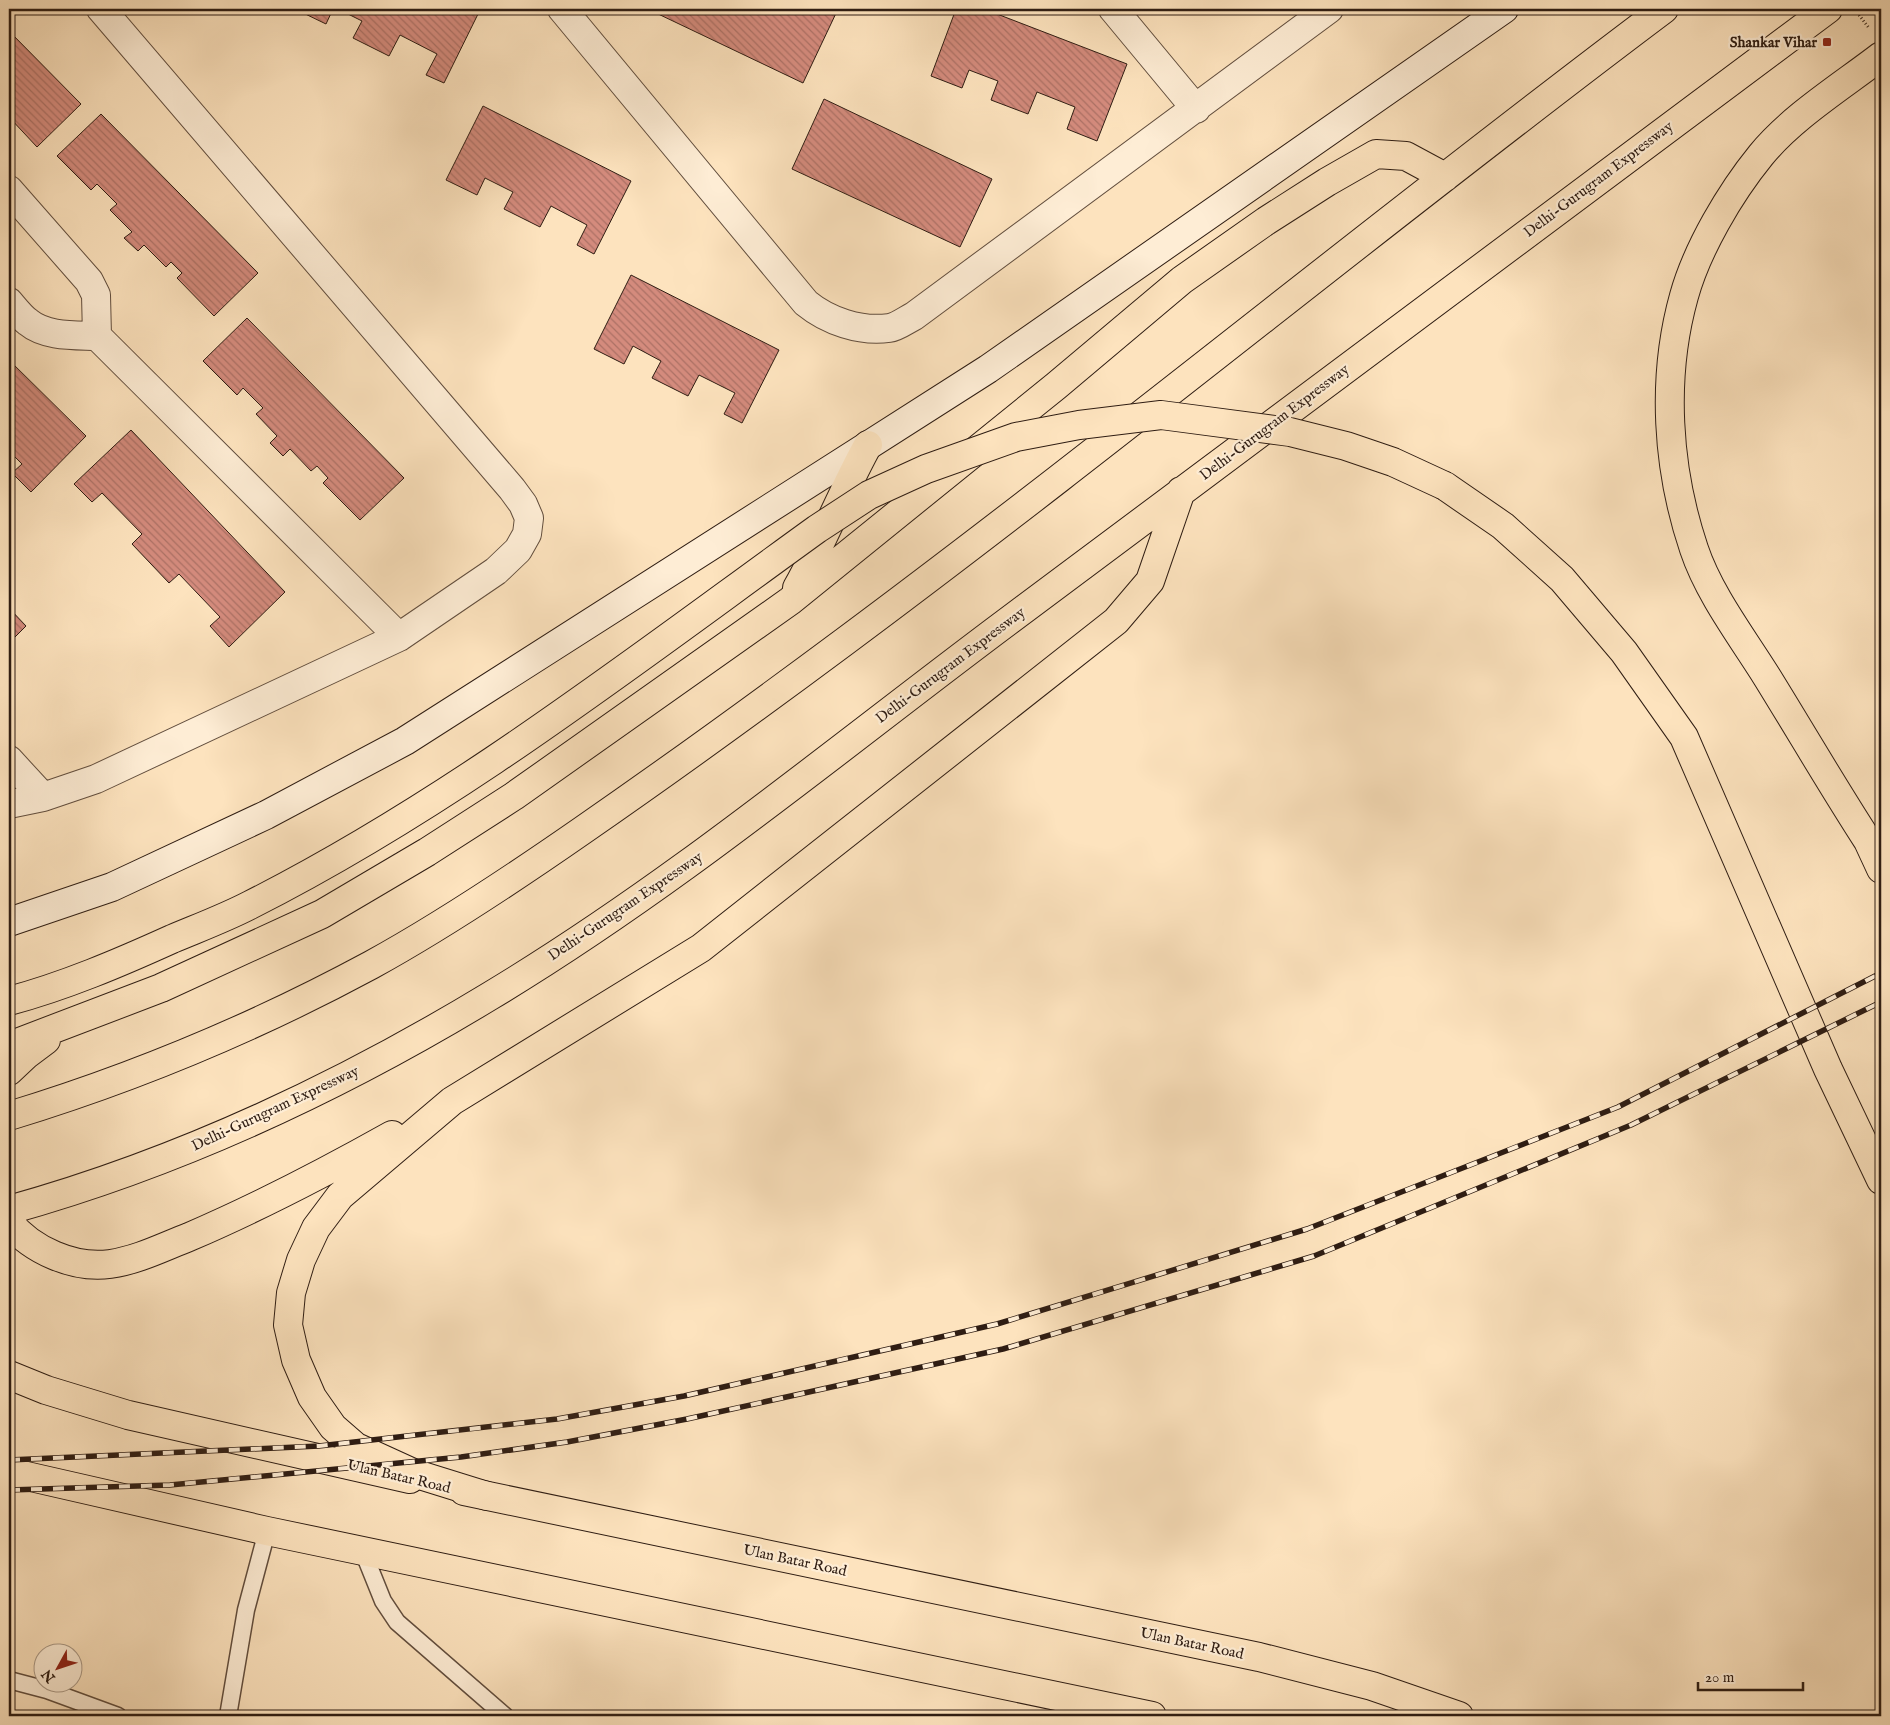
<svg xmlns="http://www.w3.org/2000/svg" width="1890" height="1725" font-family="'IM FELL English',serif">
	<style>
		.building { fill: url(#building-back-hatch); stroke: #2f1d13 }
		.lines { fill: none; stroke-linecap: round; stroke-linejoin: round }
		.lane-casing { stroke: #624e3e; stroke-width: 19 }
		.street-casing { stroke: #624e3e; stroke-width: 30 }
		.secondary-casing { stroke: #2f1d13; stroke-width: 30 }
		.primary-casing { stroke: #2f1d13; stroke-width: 30 }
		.highway-casing { stroke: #2f1d13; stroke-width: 30 }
		.path { stroke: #2f1d13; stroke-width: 3; stroke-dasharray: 1 2.5; stroke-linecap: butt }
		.lane { stroke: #feedd5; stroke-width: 16 }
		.street { stroke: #feedd5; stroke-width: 28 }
		.secondary { stroke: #feedd5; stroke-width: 28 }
		.primary { stroke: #fde3be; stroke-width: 28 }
		.highway { stroke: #fde3be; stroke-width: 28 }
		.rail-casing { stroke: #2f1d13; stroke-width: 5.5 }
		.rail { stroke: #feedd5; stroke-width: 4; stroke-dasharray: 11; stroke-linecap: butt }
		.highway-bridge-casing { stroke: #2f1d13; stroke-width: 30; stroke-linecap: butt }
		.highway-bridge { stroke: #fde3be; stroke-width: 28 }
		.poi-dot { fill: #8f2418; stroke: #feedd5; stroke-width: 2 }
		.labels { text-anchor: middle; stroke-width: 4.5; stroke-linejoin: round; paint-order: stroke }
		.poi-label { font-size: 15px; font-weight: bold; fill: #2f1d13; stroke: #feedd5; text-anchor: end }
		.street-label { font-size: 15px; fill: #2f1d13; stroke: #feedd5 }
	</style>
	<defs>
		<pattern id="building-back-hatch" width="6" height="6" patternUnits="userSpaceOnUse" patternTransform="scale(1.25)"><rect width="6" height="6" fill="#d48b7d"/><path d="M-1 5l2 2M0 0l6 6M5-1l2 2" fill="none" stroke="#ac7165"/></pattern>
	</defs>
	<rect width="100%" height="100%" fill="#fde3be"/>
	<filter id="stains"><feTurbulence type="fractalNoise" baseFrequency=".004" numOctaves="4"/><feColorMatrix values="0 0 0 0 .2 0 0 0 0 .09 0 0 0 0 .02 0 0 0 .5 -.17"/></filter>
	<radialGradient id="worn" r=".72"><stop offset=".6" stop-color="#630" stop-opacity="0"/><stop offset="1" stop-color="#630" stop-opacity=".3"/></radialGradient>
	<path class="building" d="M295,9H333L326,24Z
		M338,9H477L480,10L444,83L426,75L437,54L400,35L389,56L353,38L362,21Z
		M655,9H794L800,11L801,9H838L803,83L654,12Z
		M956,9H984L1127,64L1097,141L1067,129L1075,107L1037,92L1028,114L991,100L998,81L969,70L962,88L931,76Z
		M9,31L81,104L37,147L9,117Z
		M824,99L992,179L960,247L792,169Z
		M483,106L631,181L594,254L577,245L587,225L551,206L540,227L504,209L513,192L485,178L477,195L446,180Z
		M101,114L258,273L214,316L177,278L182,273L171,262L166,267L144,245L138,251L124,238L132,232L110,210L117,204L97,184L91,190L57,156Z
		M631,275L779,350L742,423L724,414L735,393L699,375L688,396L652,378L661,361L633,346L624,364L594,349Z
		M247,318L404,478L360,520L323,483L328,478L317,466L311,471L290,449L283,456L270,443L277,436L256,414L263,408L243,388L237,395L203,361Z
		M9,360L86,436L31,492L12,473L22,464L9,451Z
		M131,430L285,592L229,647L210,626L220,617L179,574L169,583L132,544L142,534L102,493L92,502L74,484Z
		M9,608L26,626L9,643Z"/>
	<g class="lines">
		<g class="lane-casing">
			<path id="lane" d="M362,1549L383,1601L397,1622L505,1716
				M9,1680L47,1690L118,1716
				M228,1716L246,1610L267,1531"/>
		</g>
		<g class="street-casing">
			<path id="street" d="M562,9L806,303C828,321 860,332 889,328C897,327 906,320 914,316L1329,9
				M1113,9L1196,109
				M9,190L89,281L96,295L97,336
				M9,302C15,309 21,317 28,322C46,337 75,335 97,336L399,637
				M9,760L43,797
				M9,804L43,797L96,779L399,637L496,571L518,550L527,534L529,518L523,504L512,489L101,9"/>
		</g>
		<g class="secondary-casing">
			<path id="secondary" d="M9,922L112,887L266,815L405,741L988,369L1504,9"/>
		</g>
		<g class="primary-casing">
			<path id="primary" d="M9,1375L46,1390L128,1415L410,1479
				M9,1472L267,1531L1152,1716
				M464,1491L1259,1657L1372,1686L1459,1716"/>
		</g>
		<g class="highway-casing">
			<path id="highway" d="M1881,56C1842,86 1792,117 1761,155C1730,193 1697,249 1684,296C1661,378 1667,469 1694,549C1709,594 1742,637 1767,677C1801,732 1833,787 1868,841L1881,869
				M1445,486L1503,526L1562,579L1624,652L1684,737L1828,1069L1881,1180
				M797,588C823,542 842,492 868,445
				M9,1046L161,988L322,914L427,852L514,796L790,601L1056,386L1182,280L1266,221L1327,182L1376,154L1406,156L1445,177
				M9,1071L26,1055L46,1040
				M9,1116C134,1078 256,1027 371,965C444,925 514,878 583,830C671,769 758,706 844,642C1121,436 1388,216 1664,9
				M9,1210C178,1163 340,1087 490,996C673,886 837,749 1007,622C1280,417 1553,212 1828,9
				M9,1222C31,1250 74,1269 110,1264C138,1260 163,1247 189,1237C259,1207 326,1172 392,1135
				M487,1496L413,1473L356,1447L333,1427L312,1397L296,1360L288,1325L291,1293L301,1260L316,1228L340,1196L452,1101L701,948L1116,621L1150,581L1181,491"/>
		</g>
		<path class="path" d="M1859,15L1869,28"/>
		<use href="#lane" class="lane"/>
		<use href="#street" class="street"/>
		<use href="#secondary" class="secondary"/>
		<use href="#primary" class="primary"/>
		<use href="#highway" class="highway"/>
		<g class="rail-casing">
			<path id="rail" d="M9,1460L319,1446L557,1419L684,1396L997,1324L1307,1229L1618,1107L1881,973
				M9,1490L170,1485L461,1457L567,1442L687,1419L1003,1349L1314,1256L1631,1125L1881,1002"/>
		</g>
		<use href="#rail" class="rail"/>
		<g class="highway-bridge-casing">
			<path id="highway-bridge" d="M9,1001C65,986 119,963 172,939C198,928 225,918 250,905C452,803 634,661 817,529L869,495L926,469L1016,437L1079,425L1161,415L1290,432L1346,446L1393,462L1445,486"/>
		</g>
		<use href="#highway-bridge" class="highway-bridge"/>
	</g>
	<rect class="poi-dot" x="1822" y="37" width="10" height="10" rx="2.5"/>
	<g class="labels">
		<g class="poi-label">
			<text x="1817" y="47">Shankar Vihar</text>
		</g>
		<g class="street-label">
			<text transform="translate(1598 179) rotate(-37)" y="5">Delhi-Gurugram Expressway</text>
			<text transform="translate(1274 422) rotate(-37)" y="5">Delhi-Gurugram Expressway</text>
			<text transform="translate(950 665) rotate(-37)" y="5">Delhi-Gurugram Expressway</text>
			<text transform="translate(625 906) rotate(-34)" y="5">Delhi-Gurugram Expressway</text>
			<text transform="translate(275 1108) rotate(-25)" y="5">Delhi-Gurugram Expressway</text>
			<text transform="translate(399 1476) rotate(13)" y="5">Ulan Batar Road</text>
			<text transform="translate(795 1560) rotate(12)" y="5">Ulan Batar Road</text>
			<text transform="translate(1192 1643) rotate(12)" y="5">Ulan Batar Road</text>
		</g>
	</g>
	<rect width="1890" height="1725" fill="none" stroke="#fde3be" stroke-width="30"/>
	<rect x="10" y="10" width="1870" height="1705" fill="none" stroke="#2f1d13" stroke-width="2.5"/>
	<rect x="15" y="15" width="1860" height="1695" fill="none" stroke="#2f1d13"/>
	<g transform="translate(58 1668) rotate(230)"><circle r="24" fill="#feedd5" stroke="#ab9a87"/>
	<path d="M0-4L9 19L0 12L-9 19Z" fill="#8f2418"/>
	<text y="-8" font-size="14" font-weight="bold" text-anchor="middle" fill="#2f1d13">N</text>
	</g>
	<path d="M1698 1682v8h105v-8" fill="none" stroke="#2f1d13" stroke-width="2.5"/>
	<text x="1705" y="1682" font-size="15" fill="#2f1d13" stroke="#feedd5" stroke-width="4" paint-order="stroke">20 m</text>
	<rect width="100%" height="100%" filter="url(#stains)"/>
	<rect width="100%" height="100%" fill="url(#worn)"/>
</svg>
